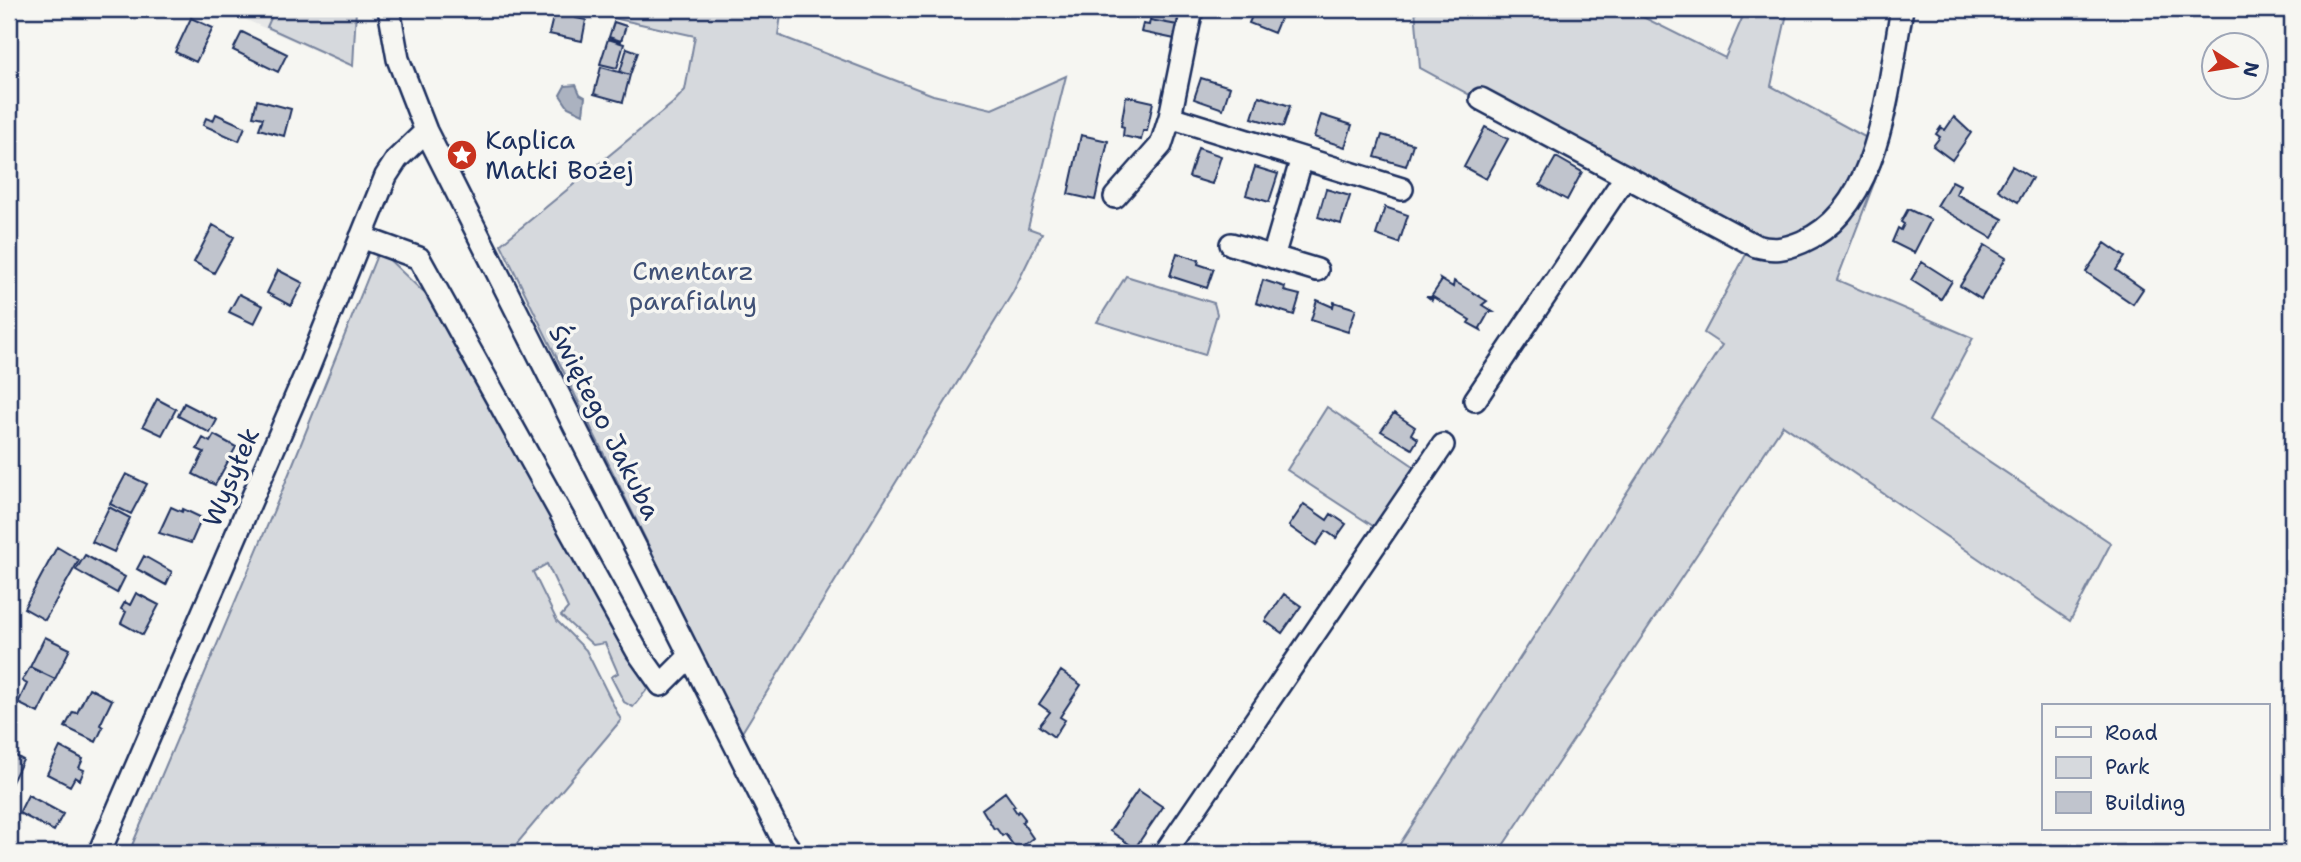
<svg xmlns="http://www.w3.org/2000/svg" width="2301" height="862" font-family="'Shantell Sans',sans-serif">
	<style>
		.built { fill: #e6e7e7 }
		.green { fill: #d6d9dd; stroke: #78849e; stroke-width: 2 }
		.water { fill: #abb2c0; stroke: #717e99; stroke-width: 2 }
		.building { fill: #c0c4cd; stroke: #1b2f5e; stroke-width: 2 }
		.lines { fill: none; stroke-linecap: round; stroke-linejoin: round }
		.minor-casing { stroke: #1b2f5e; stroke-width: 26 }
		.minor { stroke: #f6f6f2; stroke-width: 21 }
		.labels { text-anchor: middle; stroke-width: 7; stroke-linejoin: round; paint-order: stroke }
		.poi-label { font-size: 26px; fill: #1b2f5e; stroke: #f6f6f2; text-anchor: start }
		.park-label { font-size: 26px; fill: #405177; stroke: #f6f6f2 }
		.street-label { font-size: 26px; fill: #1b2f5e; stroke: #f6f6f2 }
	</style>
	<rect width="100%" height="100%" fill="#f6f6f2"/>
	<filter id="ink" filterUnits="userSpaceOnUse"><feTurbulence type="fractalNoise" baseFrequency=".0143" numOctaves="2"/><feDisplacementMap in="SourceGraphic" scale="14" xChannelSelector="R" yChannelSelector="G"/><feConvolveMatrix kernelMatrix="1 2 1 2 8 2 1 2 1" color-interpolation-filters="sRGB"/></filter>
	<g filter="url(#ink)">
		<path class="built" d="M222,9H356L354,68Z"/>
		<path class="green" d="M275,9H356L353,66L267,27Z
			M596,9H782L778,35L933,95L992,109L1066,76L1028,228L1042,233L1013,292L741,734L501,244L673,103L685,90L695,36L595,14Z
			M1415,9H1627L1725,58L1746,9H1788L1771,86L1887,149L1837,280L1973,338L1929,421L2111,543L2070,621L1783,425L1498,853H1394L1722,345L1704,333L1750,247L1420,68Z
			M379,250L439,307L649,687L633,707L624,702L611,677L618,673L605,643L593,645L561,616L568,608L547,564L533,572L557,621L586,650L621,720L509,853H137L130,850L282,491Z
			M1126,276L1214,303L1217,314L1205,355L1097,322Z
			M1327,407L1418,469L1376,528L1287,470Z"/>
		<path class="water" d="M576,85L580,94L585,97L583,114L568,107L560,95L565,86Z"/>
		<path class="building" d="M555,9H578L576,18L586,20L582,41L549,34Z
			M1153,9H1181L1180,17L1185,18L1183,26L1150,20Z
			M1255,9H1284L1274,33L1249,23Z
			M191,18L213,28L196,62L175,52Z
			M1150,20L1178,25L1175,39L1141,32L1143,24L1149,25Z
			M614,22L626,26L621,41L609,37Z
			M242,32L287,54L278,72L233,50Z
			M608,39L624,44L617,68L600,64Z
			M627,48L638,52L630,75L620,72Z
			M601,67L630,75L623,102L594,94Z
			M1201,78L1230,87L1223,109L1194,99Z
			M1126,96L1153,102L1147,131H1143L1141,140L1123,136L1124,127L1121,126Z
			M1259,96L1290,106L1283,127L1252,118Z
			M257,100L291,109L284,136L259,129L263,118L253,116Z
			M216,114L245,127L239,141L203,125L206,118L213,121Z
			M1321,115L1352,125L1345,147L1314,137Z
			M1954,117L1971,133L1952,160L1933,146L1940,137L1936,134L1941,127L1945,130Z
			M1485,127L1508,139L1486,179L1464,167Z
			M1081,135L1108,141L1095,200L1068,194Z
			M1382,135L1413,144L1406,166L1375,157Z
			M1198,148L1221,156L1212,184L1189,177Z
			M1556,157L1582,172L1567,200L1540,185Z
			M2012,166L2032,178L2018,202L1998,190Z
			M1255,167L1278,174L1269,202L1246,195Z
			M1952,181L1960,185L1956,194L2003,219L1992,238L1937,206Z
			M1326,189L1350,196L1341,224L1318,217Z
			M1385,207L1408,215L1399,243L1376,235Z
			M1908,209L1931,220L1914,253L1892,242L1898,228L1901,230L1904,224L1901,222Z
			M213,225L234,237L214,273L194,262Z
			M2105,243L2125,257L2116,270L2143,289L2133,304L2086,272Z
			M1985,245L2006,258L1981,299L1960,286Z
			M1177,253L1199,260L1198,264L1213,269L1214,268L1207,288L1170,276Z
			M1922,262L1952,281L1941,299L1911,280Z
			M278,270L303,283L291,306L267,293Z
			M1440,279L1453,287L1454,281L1487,301L1482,305L1493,312H1489L1480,328L1481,330L1468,323L1470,320L1433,297L1432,300L1428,297H1431L1441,282Z
			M1263,280L1285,287L1284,291L1300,295L1294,315L1256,303Z
			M239,294L263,306L254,324L229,312Z
			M1317,300L1333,307L1334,302L1356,309L1348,332L1311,320Z
			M157,399L176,409L162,435L143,426Z
			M184,403L217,420L210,433L178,416Z
			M1394,413L1415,427L1411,434L1418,439L1412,449L1381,431Z
			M214,435L236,447L215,485L193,474L204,452L197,449L203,438L210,442Z
			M126,474L147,484L131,514L110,504Z
			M1304,504L1327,520L1331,514L1346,524L1336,538L1326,531L1316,545L1289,526Z
			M109,507L130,518L114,552L92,542Z
			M171,507L182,512L183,509L202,518L191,543L159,533Z
			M57,547L79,560L45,620L24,608Z
			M85,555L125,577L117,593L76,570Z
			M144,556L172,572L166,585L137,569Z
			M136,593L159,605L143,635L121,623L126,612L121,609L125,602L130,605Z
			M1284,594L1301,606L1282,633L1265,621Z
			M45,637L70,649L55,679L30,667Z
			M30,667L55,679L38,713L18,703L27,684L22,681Z
			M1061,671L1081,685L1060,717L1065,720L1054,737L1039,726L1050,712L1039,704Z
			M89,688L112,700L100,725L103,727L96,742L65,727L73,712L77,713Z
			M60,747L83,759L79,768L84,770L80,780L75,777L70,786L47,774Z
			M9,752L23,760L9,788Z
			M1138,790L1163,807L1135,848L1110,831Z
			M1005,792L1015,806L1013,807L1017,813L1019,811L1025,819L1022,822L1033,838L1017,850L1005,834L1002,836L996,828L994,829L982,809Z
			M28,795L63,814L54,831L19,813Z"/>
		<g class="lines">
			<g class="minor-casing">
				<path id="minor" d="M389,9L398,59L426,131L783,840L792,853
					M1481,99L1756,246C1774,251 1785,249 1802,242C1882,208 1888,83 1902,9
					M1170,117L1402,189
					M1115,197L1161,145L1170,117L1192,9
					M361,237L419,258L637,651L661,685L690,656
					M1231,244L1317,270
					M1273,257L1302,158
					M1475,400L1626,176
					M99,853L307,371L386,176L397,159L426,131
					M1165,853L1443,445"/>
			</g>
			<use href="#minor" class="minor"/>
		</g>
	</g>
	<defs>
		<g id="sight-disc" transform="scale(1.575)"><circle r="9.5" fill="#c8321e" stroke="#f6f6f2"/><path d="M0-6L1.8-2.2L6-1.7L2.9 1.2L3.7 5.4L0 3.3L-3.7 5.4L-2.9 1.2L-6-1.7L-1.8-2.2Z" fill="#fff"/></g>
	</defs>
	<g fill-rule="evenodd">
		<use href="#sight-disc" x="462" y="155"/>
	</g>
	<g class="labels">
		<g class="poi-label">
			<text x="485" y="149">Kaplica<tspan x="485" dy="30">Matki Bożej</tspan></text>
		</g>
		<g class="park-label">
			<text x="693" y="280">Cmentarz<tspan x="693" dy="30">parafialny</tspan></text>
		</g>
		<g class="street-label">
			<text transform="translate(605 422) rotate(63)" y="9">Świętego Jakuba</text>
			<text transform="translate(231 477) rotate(-67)" y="9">Wysyłek</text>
		</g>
	</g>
	<rect width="2301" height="862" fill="none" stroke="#f6f6f2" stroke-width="35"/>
	<rect x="18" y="18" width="2266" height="827" fill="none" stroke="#1b2f5e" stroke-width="2.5" filter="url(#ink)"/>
	<rect x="2042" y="704" width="228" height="126" fill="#f6f6f2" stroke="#9ea6b7" stroke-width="2"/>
	<rect x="2056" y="727" width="35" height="10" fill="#f6f6f2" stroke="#9ea6b7" stroke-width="2"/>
	<text x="2105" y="740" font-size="21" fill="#1b2f5e">Road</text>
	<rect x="2056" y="757" width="35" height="21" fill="#d6d9dd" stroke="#9ea6b7" stroke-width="2"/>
	<text x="2105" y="774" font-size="21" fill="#1b2f5e">Park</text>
	<rect x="2056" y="792" width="35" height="21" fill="#c0c4cd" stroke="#9ea6b7" stroke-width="2"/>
	<text x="2105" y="810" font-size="21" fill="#1b2f5e">Building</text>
	<g transform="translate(2235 66) rotate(102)"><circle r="33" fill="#f6f6f2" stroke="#9ea6b7" stroke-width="2"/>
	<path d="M0-5L12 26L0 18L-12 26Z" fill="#c8321e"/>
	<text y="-10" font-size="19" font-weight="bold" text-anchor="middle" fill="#1b2f5e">N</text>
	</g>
</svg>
